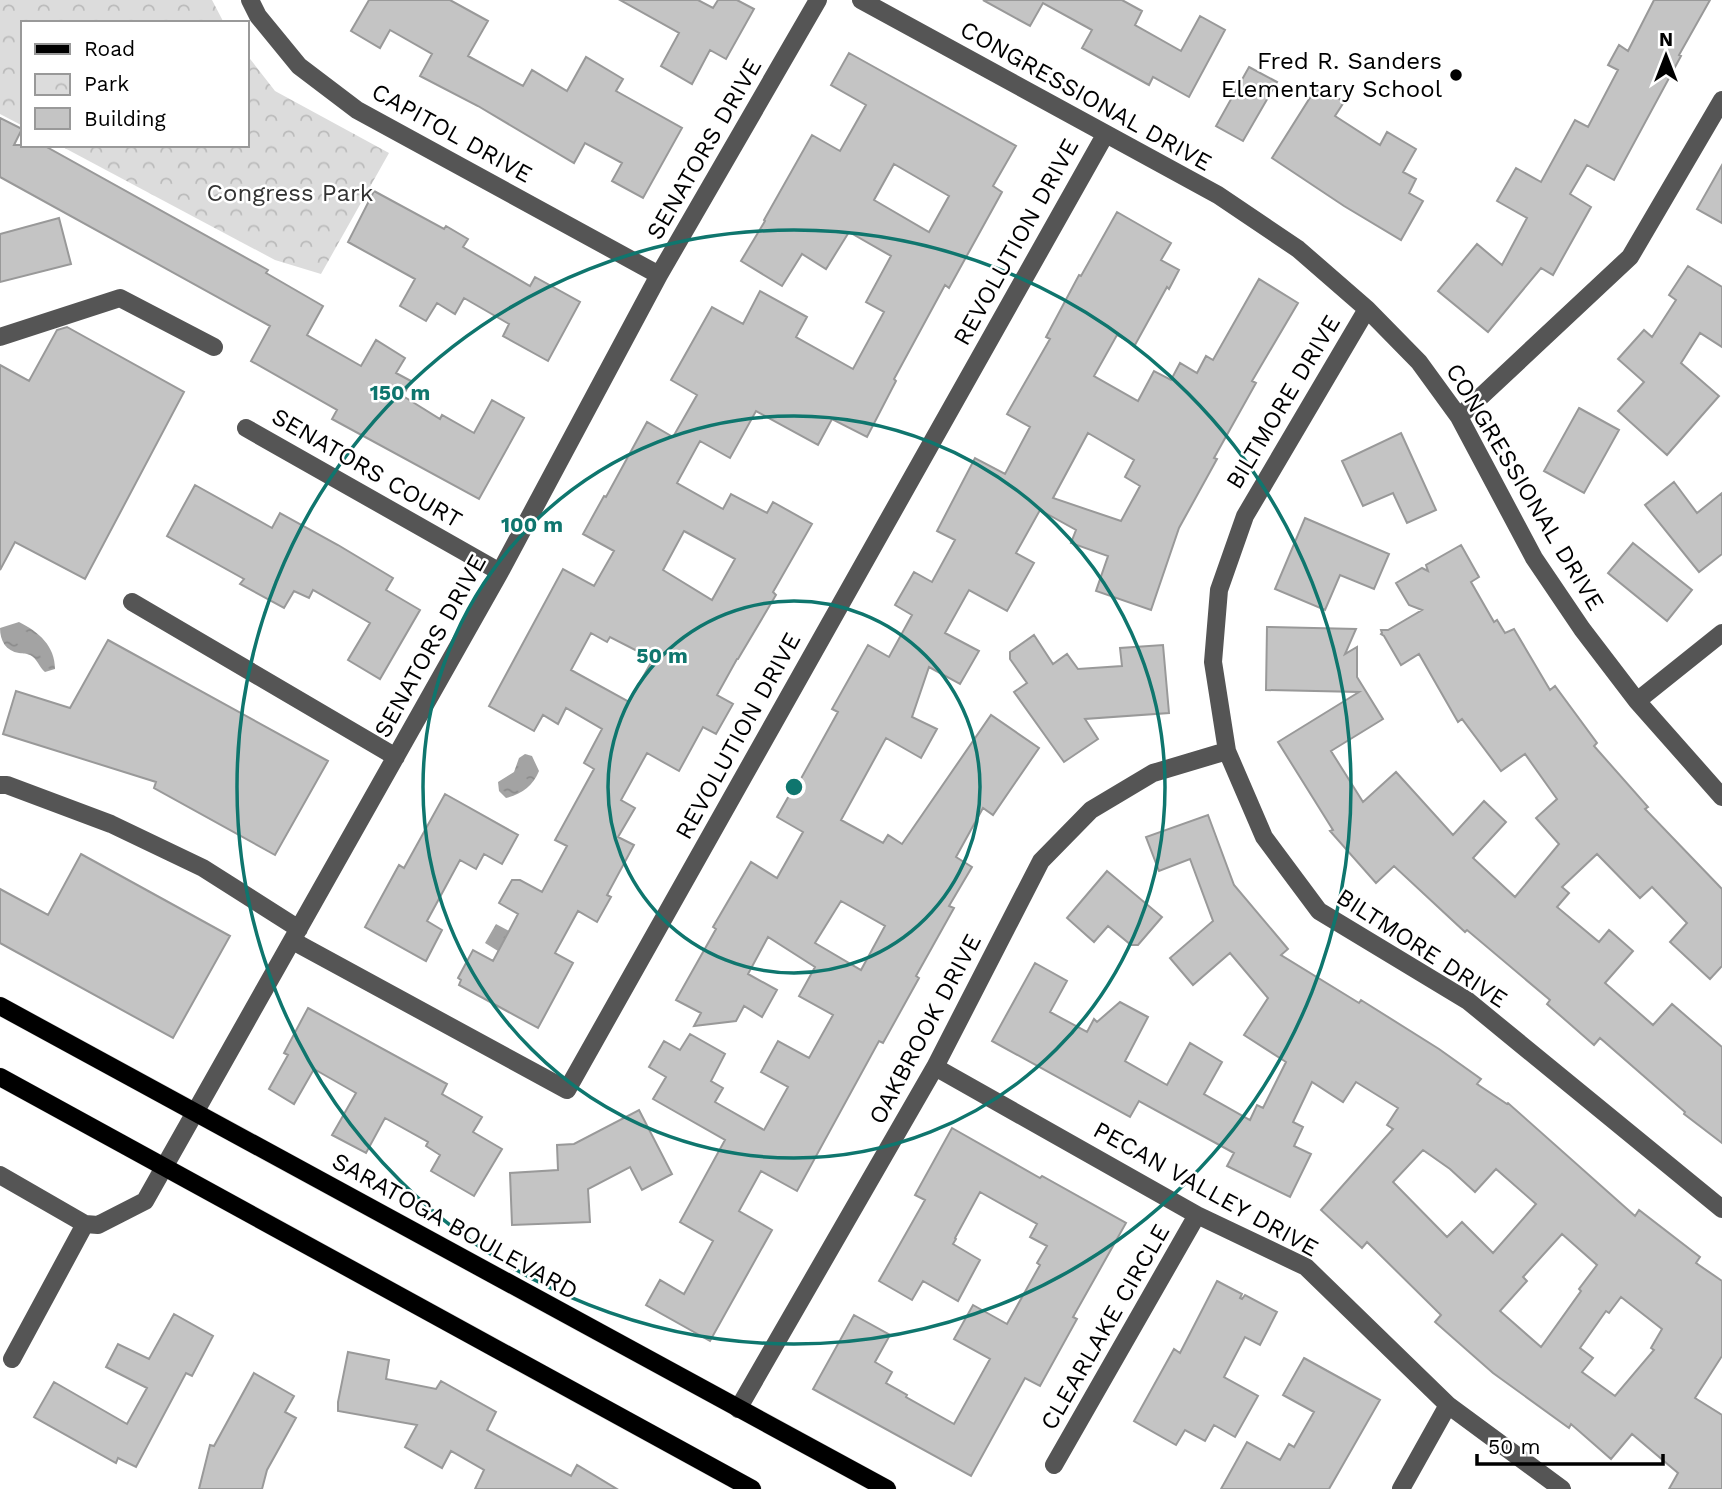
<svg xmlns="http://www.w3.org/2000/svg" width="1722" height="1489" font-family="'Work Sans',sans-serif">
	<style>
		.park { fill: url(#park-crowns) }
		.water { fill: url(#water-ripples) }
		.building { fill: #c4c4c4; stroke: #999; stroke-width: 2; fill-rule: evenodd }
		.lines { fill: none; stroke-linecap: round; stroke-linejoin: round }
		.major-casing { stroke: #dbdbdb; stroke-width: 19 }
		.minor { stroke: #555; stroke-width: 18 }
		.major { stroke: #000; stroke-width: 18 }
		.ring { fill: none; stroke: #0f766e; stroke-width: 3.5 }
		.poi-dot { fill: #000; stroke: #fff; stroke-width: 2.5 }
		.labels { text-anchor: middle; stroke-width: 5; stroke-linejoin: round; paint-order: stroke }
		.poi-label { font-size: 24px; fill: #000; stroke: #fff; text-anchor: end }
		.street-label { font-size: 24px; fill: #000; stroke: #fff }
		.park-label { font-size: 24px; fill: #333; stroke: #fff }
		.centre { fill: #0f766e; stroke: #fff; stroke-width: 3.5 }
		.ring-label { font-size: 21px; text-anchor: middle; font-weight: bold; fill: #0f766e; stroke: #fff; stroke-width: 5; stroke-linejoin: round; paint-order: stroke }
	</style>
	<defs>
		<pattern id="park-crowns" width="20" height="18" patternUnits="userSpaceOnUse" patternTransform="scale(1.75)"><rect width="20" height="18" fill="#dcdcdc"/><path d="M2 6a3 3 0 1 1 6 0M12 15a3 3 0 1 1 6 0" fill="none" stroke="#bbb"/></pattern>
		<pattern id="water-ripples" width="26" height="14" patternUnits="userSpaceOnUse" patternTransform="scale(1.75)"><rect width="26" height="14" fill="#a3a3a3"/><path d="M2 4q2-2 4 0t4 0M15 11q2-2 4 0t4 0" fill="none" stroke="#8b8b8b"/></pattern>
	</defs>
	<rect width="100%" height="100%" fill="#fff"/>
	<path class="park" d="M0,0H212L224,23H23V126L0,114Z
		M247,55L275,91L389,153L321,274L275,260L59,145H247Z"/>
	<path class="water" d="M19,622C39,632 55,646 55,669L45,672C39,667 37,658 30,655C25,653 25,654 19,653C6,651 0,641 0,628Z
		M525,754L532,756L539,771C533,786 522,794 506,798L499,791L498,782L514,772L519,758Z
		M496,924L522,938L502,944L498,951L485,943Z"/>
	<path class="building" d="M369,0H450L488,21L468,56L523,86L532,70L567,91L586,57L623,79L616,91L682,128L643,198L612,181L622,163L585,143L574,163L478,106L420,76L432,54L390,30L380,48L351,31Z
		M620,0H698L713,8L718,0H737L754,9L726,59L710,50L692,84L661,66L679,33Z
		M983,0H1122L1142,11L1135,25L1181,51L1200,16L1225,30L1189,97L1153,77L1149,85L1082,48L1092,30L1043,3L1030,26Z
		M1654,0H1710L1679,55L1681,56L1614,180L1587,165L1570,194L1591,207L1553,275L1541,268L1488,332L1438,291L1477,244L1502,265L1527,218L1497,201L1516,168L1541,182L1575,120L1588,127L1618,70L1608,65L1619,45L1628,51Z
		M849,53L1016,146L993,186L1002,192L949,288L945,285L894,379L896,381L867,437L832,419L818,445L756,411L730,458L700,441L677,483L723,509L731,494L767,513L773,502L812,524L773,592L776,595L738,659H737L717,695L733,704L716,734L703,727L679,771L647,753L621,800L635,808L618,837L634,845L607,895L611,897L597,922L578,911L555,953L573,963L538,1028L459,985L461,980L458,978L473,950L493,961L518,914L499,903L512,880H520L542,892L567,846L555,840L594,769L584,763L602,729L566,708L558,724L543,715L534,731L489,706L563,569L594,586L614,551L583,534L604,496L606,497L647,422L673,437L697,395L671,380L712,307L743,324L760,291L807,317L796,337L853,369L884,312L866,302L891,256L849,232L826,269L802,254L782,286L741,261L765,221L764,220L812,135L840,151L866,105L831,85ZM894,164L949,196L929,232L874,200ZM684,531L735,559L712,600L663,570ZM591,633L607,642L610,637L653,659L629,702L571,670Z
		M1249,67L1277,82L1243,141L1216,126Z
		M1318,85L1344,102L1335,116L1380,145L1387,132L1416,149L1403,172L1416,179L1409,193L1423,201L1401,240L1344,206L1272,158Z
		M0,118L22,129L14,145H43L268,270L266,273L323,306L307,335L361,366L376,340L405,358L396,373L411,381L403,396L440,419L442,415L474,433L492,400L524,418L479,499L332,419L337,410L251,361L270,326L0,177Z
		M1722,165V223L1697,209Z
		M374,191L444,229L446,226L468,239L463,247L530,286L535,277L580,302L548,361L503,336L509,324L464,298L455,314L437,303L426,321L400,306L415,279L348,242Z
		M1117,212L1171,243L1161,260L1179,270L1169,289L1167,287L1135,345L1117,335L1094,376L1138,401L1154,371L1171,380L1180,363L1197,373L1206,356L1213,360L1259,279L1298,303L1252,381L1256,383L1214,458L1217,459L1179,528L1151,610L1096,591L1108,556L1071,543L1076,530L1040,510L1016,553L1034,563L1007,611L969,590L945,633L979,651L960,684L929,667L912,717L937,729L921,758L886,738L841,820L883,843L888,835L902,844L991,715L1039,748L993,815L983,808L956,857L972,867L949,906L954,908L916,976L919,978L883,1043L879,1041L797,1191L761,1171L739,1211L772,1230L710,1341L646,1305L660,1280L684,1294L713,1241L680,1222L725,1140L653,1099L666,1077L649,1067L664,1041L680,1050L690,1034L725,1054L711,1081L723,1088L715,1102L764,1130L788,1087L761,1072L778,1041L809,1058L833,1015L799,996L815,967L768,937L748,974L777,990L762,1017L744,1006L736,1021L694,1026L701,1013L676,1000L716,929L713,927L751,862L777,878L803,832L777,817L791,792L793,793L838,712L832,709L868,645L889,657L912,615L895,605L914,572L932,582L955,540L937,531L975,458L1005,474L1030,427L1007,414L1050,339L1046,337L1079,275L1081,276ZM1088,433L1134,460L1125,477L1140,486L1121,521L1053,498ZM841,901L885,926L861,970L815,943Z
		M59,218L71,264L0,282V234Z
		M1688,266L1722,287V347L1700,333L1681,363L1719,396L1667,455L1618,411L1644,382L1618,359L1644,330L1652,337L1676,300L1669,295Z
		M67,327L184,392L85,579L15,542L0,570V365L29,381L57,330Z
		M1579,408L1619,430L1584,493L1544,471Z
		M1401,433L1436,510L1407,523L1393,493L1363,506L1342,461Z
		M1674,482L1697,513L1722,493V554L1699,572L1645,505Z
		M195,485L272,528L280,513L338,545L393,578L386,590L420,610L380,679L348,660L370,623L313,590L309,598L294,591L284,608L240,584L244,579L167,536Z
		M1305,518L1389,554L1374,589L1340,575L1325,610L1275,589Z
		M1633,543L1692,590L1667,621L1608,573Z
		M1461,545L1479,577L1471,582L1494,622L1497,620L1505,633L1514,629L1550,690L1555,686L1597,743L1594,746L1648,807L1645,809L1722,889V966L1710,979L1670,942L1687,923L1652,887L1640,898L1597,854L1562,887L1569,893L1557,907L1599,942L1609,930L1633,951L1605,983L1653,1025L1672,1004L1722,1047V1143L1684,1114L1685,1112L1600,1038L1594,1045L1547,1004L1550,1000L1467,930L1465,932L1394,866L1376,883L1330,831L1333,830L1278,742L1359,692L1266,690L1267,627L1356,629L1345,654L1357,647V677L1383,719L1331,751L1363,802L1396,772L1453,835L1484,801L1506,822L1473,858L1515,897L1559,844L1536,818L1557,799L1525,754L1501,771L1462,719L1458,722L1419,654L1401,665L1384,636L1381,634L1382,633L1381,630H1388L1422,610L1409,605L1396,583L1422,568L1428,571L1426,565Z
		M1034,635L1053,664L1067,654L1078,669L1122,666L1120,648L1163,645L1169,713L1085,719L1098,739L1064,762L1014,692L1027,683L1010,659V652Z
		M108,640L328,761L275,855L154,788L156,782L3,734L16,691L70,708Z
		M445,794L518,835L502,864L484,854L476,869L460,860L427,921L442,930L426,961L365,927L399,865L404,868Z
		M1208,815L1234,885L1288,949L1281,955L1359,1003L1361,1000L1439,1049L1481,1079L1477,1084L1507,1104L1508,1103L1635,1216L1639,1210L1700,1257L1696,1263L1722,1281V1356L1695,1398L1722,1415V1489H1669L1678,1473L1632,1434L1611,1459L1571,1424L1569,1428L1493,1373L1435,1322L1441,1315L1367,1242L1362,1248L1321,1210L1393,1129L1387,1125L1398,1108L1356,1082L1343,1102L1312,1082L1293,1122L1303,1127L1294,1146L1311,1154L1290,1197L1227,1166L1234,1153L1139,1101L1130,1117L992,1041L1035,963L1067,981L1050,1012L1087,1032L1094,1019L1097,1022L1120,1002L1148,1017L1125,1061L1167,1085L1190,1043L1222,1062L1204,1094L1250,1120L1257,1105L1263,1108L1286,1062L1244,1035L1268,998L1230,953L1193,985L1170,958L1213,921L1190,859L1159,871L1146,837ZM1423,1150L1450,1169L1475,1192L1496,1169L1536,1204L1493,1253L1462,1222L1447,1237L1393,1182ZM1562,1234L1597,1265L1579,1289L1581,1291L1541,1347L1500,1311L1527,1281L1523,1277ZM1621,1297L1662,1329L1651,1348L1654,1350L1615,1396L1582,1372L1593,1358L1580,1348L1606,1311L1609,1313Z
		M81,854L230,936L173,1038L0,943V889L48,915Z
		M1107,871L1162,917L1138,945H1131L1108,926L1094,942L1067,918Z
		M308,1008L447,1084L442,1094L482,1117L473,1132L502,1149L474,1196L431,1171L440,1155L426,1146L428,1142L385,1118L366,1153L332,1135L356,1093L314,1069L294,1104L269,1089L288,1055L284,1053Z
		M639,1110L672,1174L642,1190L630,1167L588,1189L590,1222L512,1225L510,1173L558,1170L557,1145L574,1144Z
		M952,1128L1040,1178L1042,1176L1126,1223L1073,1317L1077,1319L1040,1386L1025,1378L971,1476L813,1389L854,1315L890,1335L875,1362L892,1372L886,1383L907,1395L906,1397L954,1424L990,1359L954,1339L973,1305L1007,1324L1040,1265L1037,1263L1047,1246L1030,1237L1037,1224L980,1192L955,1238L956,1239L953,1244L980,1260L958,1301L923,1281L912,1300L879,1281L925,1200L915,1195Z
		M1217,1281L1242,1294L1240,1298L1242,1299L1245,1295L1277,1312L1260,1345L1245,1337L1224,1377L1258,1396L1235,1437L1214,1425L1205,1441L1185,1430L1176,1445L1134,1421L1174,1349L1180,1353Z
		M174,1314L213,1336L192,1376L186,1373L136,1467L118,1458L116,1463L34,1417L54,1382L127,1424L147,1388L106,1367L118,1344L149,1359Z
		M348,1352L389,1360L386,1379L436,1389L441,1381L496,1412L487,1430L571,1476L577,1465L617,1489H475L484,1470L451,1451L442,1468L405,1447L417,1425L338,1411V1402Z
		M1304,1358L1380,1400L1329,1489H1221L1247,1442L1280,1460L1289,1444L1294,1447L1314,1412L1283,1395Z
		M254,1373L294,1396L285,1412L296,1418L267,1470L262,1489H199L210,1445L214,1446Z"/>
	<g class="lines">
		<g class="major-casing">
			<path id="major" d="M0,1006L887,1489
				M0,1077L752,1489"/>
		</g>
		<path class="minor" d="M250,0L258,16L299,66L357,110L659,275
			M861,0L1218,195L1298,249L1367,309L1419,362L1459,417L1534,558L1582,629L1637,701L1722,797
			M1367,309L1245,516L1219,590L1213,662L1227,751L1264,837L1319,911L1468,1001L1722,1209
			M0,337L120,298L214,347
			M1459,417L1630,257L1722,100
			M246,428L500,572
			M132,602L396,757
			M1637,701L1722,633
			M0,785H7L111,824L203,868L299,929
			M293,941L567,1090L1105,135
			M935,1067L1197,1215L1306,1267L1448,1405L1562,1489
			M0,1175L85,1224L98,1225L145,1201L500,572L659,275L818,0
			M12,1359L85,1224
			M738,1409L935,1067L1041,861L1091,810L1153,773L1227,751
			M1054,1465L1197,1215
			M1401,1489L1448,1405"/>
		<use href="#major" class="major"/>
	</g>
	<g class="ring">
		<circle cx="794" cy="787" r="186"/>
		<circle cx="794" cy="787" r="371"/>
		<circle cx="794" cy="787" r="557"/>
	</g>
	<circle class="poi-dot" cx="1456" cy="75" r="7"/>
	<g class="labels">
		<g class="poi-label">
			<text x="1442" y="69">Fred R. Sanders<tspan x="1442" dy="28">Elementary School</tspan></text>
		</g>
		<g class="street-label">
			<text transform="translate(1086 96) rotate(29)" y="8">CONGRESSIONAL DRIVE</text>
			<text transform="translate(452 133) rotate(29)" y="8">CAPITOL DRIVE</text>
			<text transform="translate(704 149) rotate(-60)" y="8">SENATORS DRIVE</text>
			<text transform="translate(1016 242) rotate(-61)" y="8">REVOLUTION DRIVE</text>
			<text transform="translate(1283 402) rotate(-59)" y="8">BILTMORE DRIVE</text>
			<text transform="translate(367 468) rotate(30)" y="8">SENATORS COURT</text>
			<text transform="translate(1525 487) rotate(59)" y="8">CONGRESSIONAL DRIVE</text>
			<text transform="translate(430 646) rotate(-61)" y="8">SENATORS DRIVE</text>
			<text transform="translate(738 736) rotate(-61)" y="8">REVOLUTION DRIVE</text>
			<text transform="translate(1422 948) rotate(33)" y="8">BILTMORE DRIVE</text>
			<text transform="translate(925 1029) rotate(-62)" y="8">OAKBROOK DRIVE</text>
			<text transform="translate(1206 1189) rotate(29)" y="8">PECAN VALLEY DRIVE</text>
			<text transform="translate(455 1226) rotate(29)" y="8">SARATOGA BOULEVARD</text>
			<text transform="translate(1105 1327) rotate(-60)" y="8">CLEARLAKE CIRCLE</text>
		</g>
		<g class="park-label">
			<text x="290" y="201">Congress Park</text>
		</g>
	</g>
	<circle cx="794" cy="787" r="10" class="centre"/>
	<g class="ring-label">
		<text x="400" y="400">150 m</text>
		<text x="532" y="532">100 m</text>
		<text x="662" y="663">50 m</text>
	</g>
	<rect x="21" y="21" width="228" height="126" fill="#ffffff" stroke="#999999" stroke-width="2"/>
	<rect x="35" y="44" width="35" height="10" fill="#000000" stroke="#999999" stroke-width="2"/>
	<text x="84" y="56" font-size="21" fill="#000000">Road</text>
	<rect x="35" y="74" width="35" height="21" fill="url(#park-crowns)" stroke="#999999" stroke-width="2"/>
	<text x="84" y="91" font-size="21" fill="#000000">Park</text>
	<rect x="35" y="108" width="35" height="21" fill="#c4c4c4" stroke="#999999" stroke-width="2"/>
	<text x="84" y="126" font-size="21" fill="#000000">Building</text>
	<g transform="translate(1666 56)" stroke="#ffffff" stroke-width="5" paint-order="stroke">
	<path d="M0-5L12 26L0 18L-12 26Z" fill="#000000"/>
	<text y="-10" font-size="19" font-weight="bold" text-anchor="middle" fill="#000000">N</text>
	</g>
	<path d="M1477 1454v10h186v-10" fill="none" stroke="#000000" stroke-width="3.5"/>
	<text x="1488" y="1454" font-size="21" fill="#000000" stroke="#ffffff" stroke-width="5" paint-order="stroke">50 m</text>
</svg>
